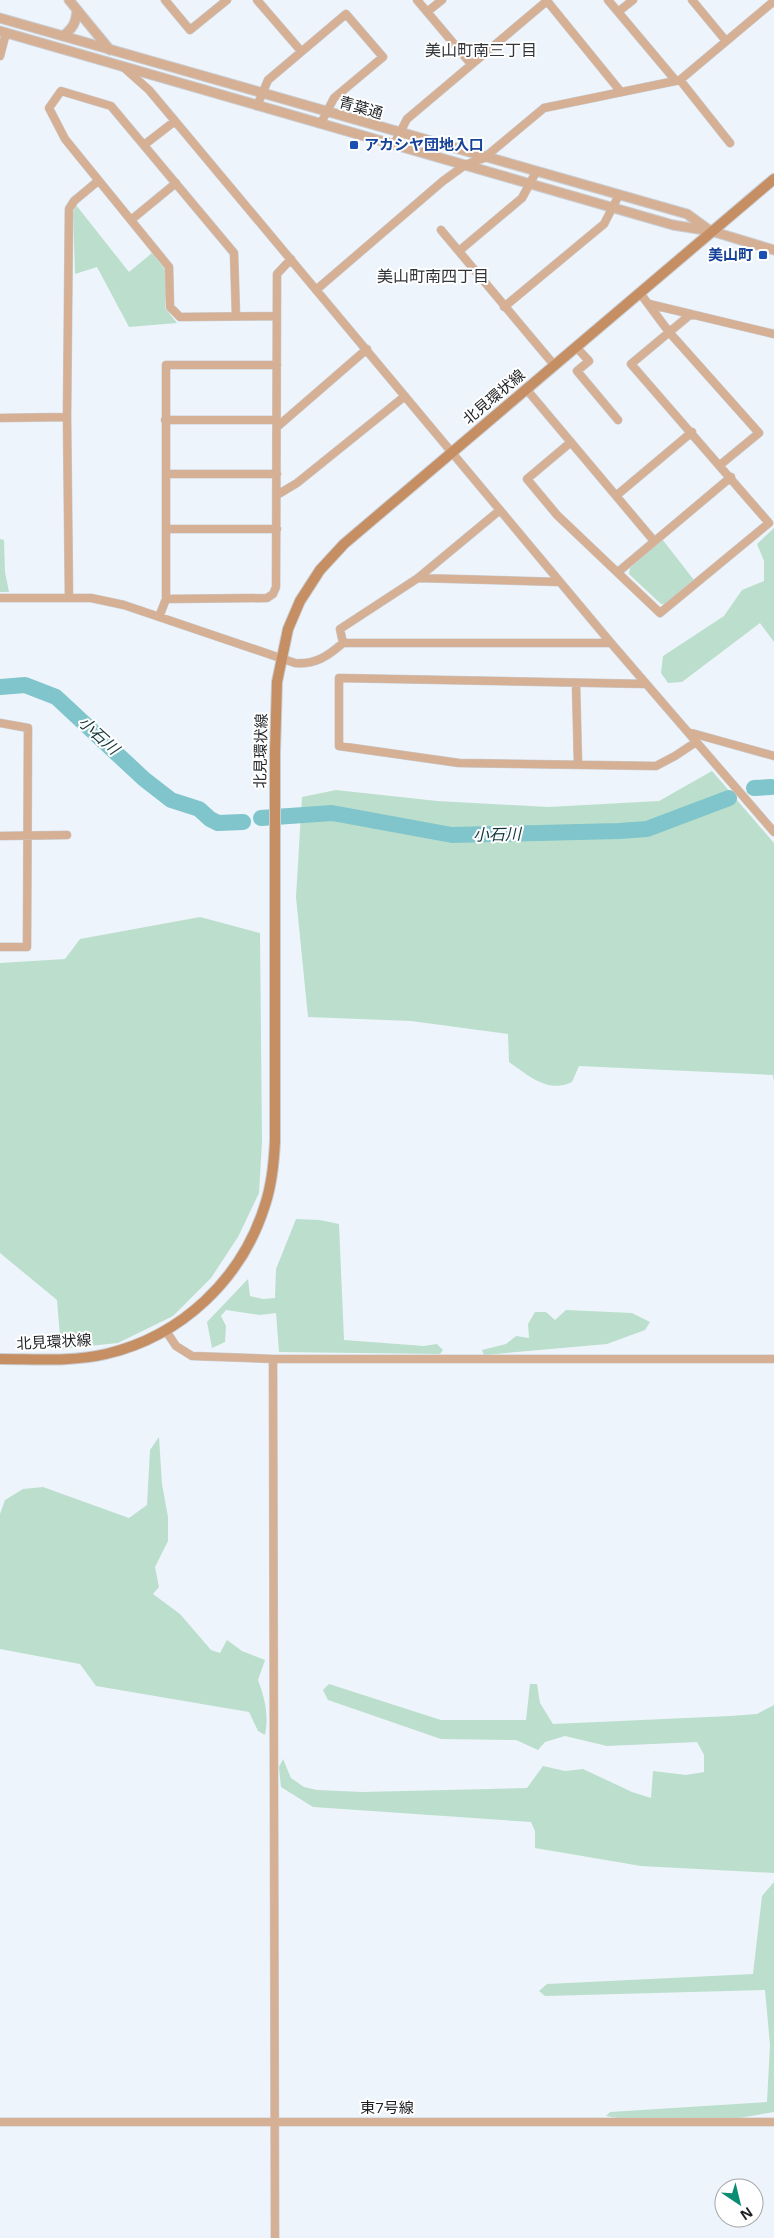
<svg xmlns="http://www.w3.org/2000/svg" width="774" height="2238" font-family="'Open Sans','Noto Sans JP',sans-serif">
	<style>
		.green { fill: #bbdfcc }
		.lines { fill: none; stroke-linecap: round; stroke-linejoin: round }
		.stream { stroke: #7fc5cb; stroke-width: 2.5 }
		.river { stroke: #7fc5cb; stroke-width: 16 }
		.minor-casing { stroke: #c9ced4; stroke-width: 9 }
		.tertiary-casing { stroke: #c9ced4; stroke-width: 11 }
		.secondary-casing { stroke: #c9ced4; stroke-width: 12 }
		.minor { stroke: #d6b094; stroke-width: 8 }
		.tertiary { stroke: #d6b094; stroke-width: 9 }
		.secondary { stroke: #c68e63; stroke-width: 10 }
		.transit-dot { fill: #1a4fb4; stroke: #fff; stroke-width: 2 }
		.labels { text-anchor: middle; stroke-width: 4; stroke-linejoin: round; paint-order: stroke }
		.street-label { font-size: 15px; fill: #1e2023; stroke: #fff }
		.transit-label { font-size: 15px; font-weight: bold; fill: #164399; stroke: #fff; text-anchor: start }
		.neighbourhood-label { font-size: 16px; fill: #31353a; stroke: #fff }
		.water-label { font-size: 16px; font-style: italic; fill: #133739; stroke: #fff }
	</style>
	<rect width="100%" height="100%" fill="#eef4fb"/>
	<path class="green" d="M76,205L129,272L152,253L166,271L165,308L177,323L129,327L97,267L75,274L73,213Z
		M774,528V642L760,623L682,682L668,683L661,673L663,656L724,616L742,590L764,581V561L757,544Z
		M0,539L4,540L5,572L9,592H0Z
		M662,539L694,580L667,604H661L629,574L630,568Z
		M712,771L774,843V1082L773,1075L579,1066L572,1082C548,1094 528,1075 509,1062L508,1034L411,1021L308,1017L296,897L302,797L336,790L437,801L548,807L659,801Z
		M200,917L260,933L262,1142L259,1193L238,1237L211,1278L173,1316L118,1343L61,1349L57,1300L0,1253V963L65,959L80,939Z
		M296,1219L320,1220L339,1224L344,1340L424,1346L437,1344L443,1350L440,1354L279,1352L276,1313L260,1315L226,1310L221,1316L226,1326L225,1342L212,1348L207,1322L248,1279L250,1296L263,1299L275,1298L276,1269Z
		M566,1310L632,1313L650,1322L645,1330L607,1344L484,1355L482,1350L506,1344L516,1336L529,1338L528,1324L535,1312H546L555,1320Z
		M159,1437L162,1484L168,1517V1541L155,1567L159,1587L153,1594L180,1614L211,1650L220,1653L227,1640L242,1651L265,1660L258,1680C265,1699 269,1715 265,1735L258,1731L249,1712L96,1686L80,1664L0,1649V1514L5,1500L23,1489L43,1487L129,1518L147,1505L150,1450Z
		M329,1684L441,1720H526L530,1684H537L540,1703L553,1724L730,1716L757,1714L774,1705V1873L641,1866L535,1848V1831L531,1822L313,1807L281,1787L279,1767L283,1759L291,1778L304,1787L317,1790L362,1792L527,1788L543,1766L565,1771L583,1769L632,1792L651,1798L653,1771L686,1775L704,1772V1755L697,1742L607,1746L565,1736L545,1742L538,1750L516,1740L441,1739L328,1700L323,1690Z
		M774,1882V2112L734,2119L618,2118L606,2116L610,2112L767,2102L770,2045L765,1990L545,1996L539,1991L547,1984L753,1974L762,1896Z"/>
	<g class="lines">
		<path class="stream" d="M771,787H774"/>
		<path class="river" d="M0,687L25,685L56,697L144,779L171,800L199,809L210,819L218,823L243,822
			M754,788L771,787
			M261,818L332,813L452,835L619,831L647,829L729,798"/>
		<g class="minor-casing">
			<path id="minor" d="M165,0L190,30L227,0
				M257,0L301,51
				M417,0L471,64
				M608,0L676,81
				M692,0L726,41
				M547,1L621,92
				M427,12L442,0
				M618,12L633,0
				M0,56L6,33
				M122,66L149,90L175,121L611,643L774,832
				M680,80L730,143
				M257,106L268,80L346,14L383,57L334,98L321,123
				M394,144L407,119L548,0
				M144,145L175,121
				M131,220L176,183
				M441,230L555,366
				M459,251L522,198L536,172
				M316,290L443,181L465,165L484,158L544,108L680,80L774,1
				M640,293L669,332L759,433L720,465
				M649,304L774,334
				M504,307L604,224L619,195
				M236,316L234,253L111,106L61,91L49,108L65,139L169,267L170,307L180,317L277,316
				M577,348L589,361L577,371L618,420
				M527,390L654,541
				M0,418L67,417
				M165,420H277
				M277,427L367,349
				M571,442L527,479L557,515L660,613L769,523L631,364L691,314
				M166,474H277
				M277,495L297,483L405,396
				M617,495L692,432
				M166,529H277
				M618,572L731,477
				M418,578L560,582
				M0,598H91L124,605L295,663C315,665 328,656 343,643H611
				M69,598L67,417L69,209L74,201L98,181
				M166,599V365H277
				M159,617L166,599L267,598L273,594L276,587L277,274L291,259
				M343,643L340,629L418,578L500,510
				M576,684L578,764
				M646,684L339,678V746L459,763L656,766L675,756L696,742
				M0,723L28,728L27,947H0
				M688,732L774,756
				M0,836L67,835
				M166,1331L176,1346L192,1356L273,1359H774
				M273,1359L275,2238
				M0,2122H774"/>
		</g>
		<g class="tertiary-casing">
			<path id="tertiary" d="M69,0L110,50
				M0,18L687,214L709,230
				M0,31L673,225L711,231L774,250
				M63,36C73,28 76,23 77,10"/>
		</g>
		<g class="secondary-casing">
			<path id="secondary" d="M0,1359C35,1359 72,1362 106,1354C182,1336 242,1279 265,1205C272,1184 274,1163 275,1141V752L277,682L288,629L300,601L320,570L344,544L774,179"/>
		</g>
		<use href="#minor" class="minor"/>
		<use href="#tertiary" class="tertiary"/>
		<use href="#secondary" class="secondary"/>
	</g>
	<g class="transit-dot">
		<rect x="349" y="140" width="10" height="10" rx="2.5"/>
		<rect x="758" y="250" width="10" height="10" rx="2.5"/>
	</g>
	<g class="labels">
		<g class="street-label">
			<text transform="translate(361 108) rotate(16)" y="5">青葉通</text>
			<text transform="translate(494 397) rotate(-40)" y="5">北見環状線</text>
			<text transform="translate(261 751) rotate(-89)" y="5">北見環状線</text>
			<text transform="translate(54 1342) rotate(-3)" y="5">北見環状線</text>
			<text x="387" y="2113">東7号線</text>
		</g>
		<g class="transit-label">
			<text x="364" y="150">アカシヤ団地入口</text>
			<text x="753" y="260" text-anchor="end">美山町</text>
		</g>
		<g class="neighbourhood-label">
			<text x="481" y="56">美山町南三丁目</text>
			<text x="433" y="282">美山町南四丁目</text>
		</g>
		<g class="water-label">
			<text transform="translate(99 735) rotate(42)" y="6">小石川</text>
			<text transform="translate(497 834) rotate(-1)" y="6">小石川</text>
		</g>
	</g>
	<g transform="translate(739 2203) rotate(145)"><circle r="24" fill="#ffffff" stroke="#a5a6a7"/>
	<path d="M0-4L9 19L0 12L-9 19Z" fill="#0b8d73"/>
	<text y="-8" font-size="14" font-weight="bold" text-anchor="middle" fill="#1e2023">N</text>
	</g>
</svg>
